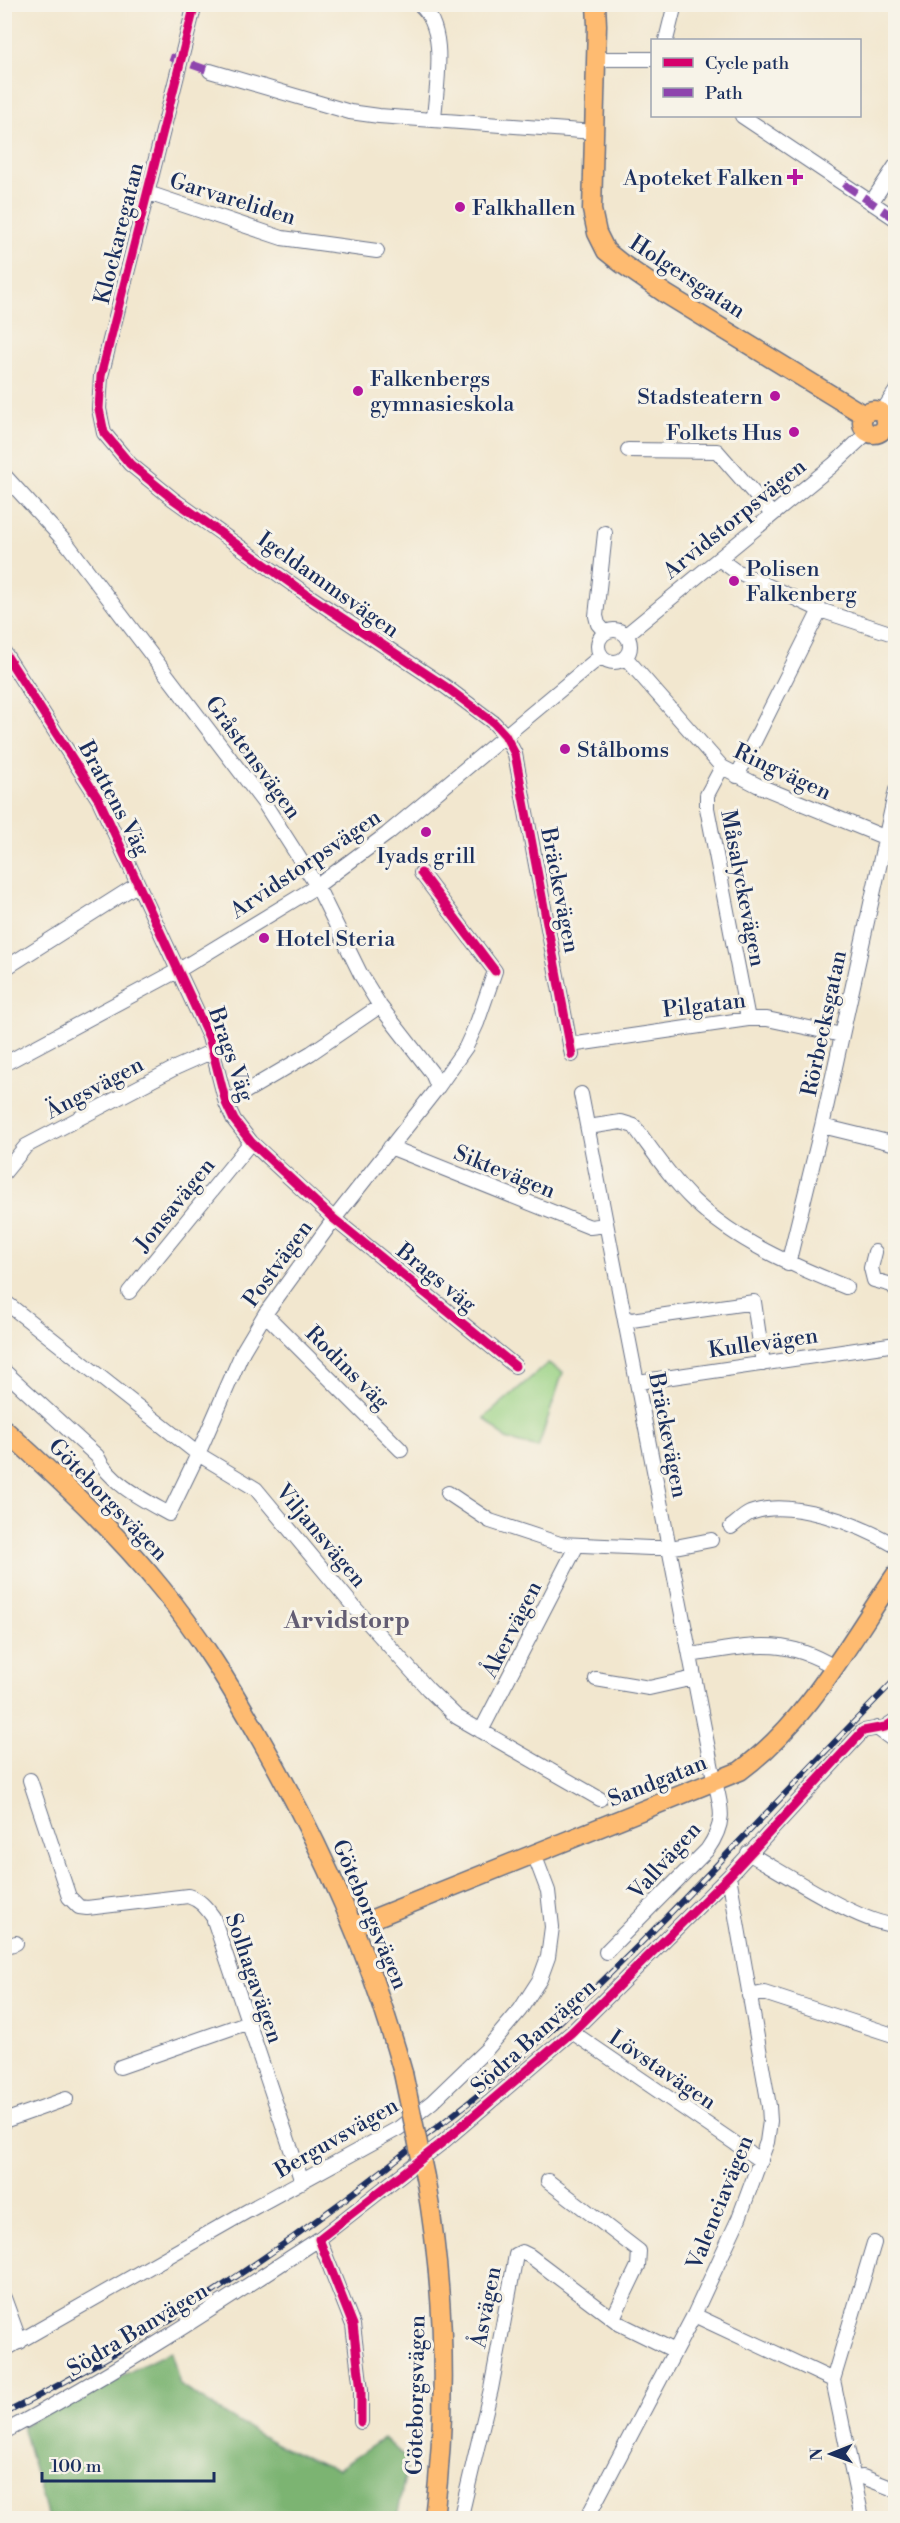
<svg xmlns="http://www.w3.org/2000/svg" width="900" height="2523" font-family="'Libre Bodoni',serif">
	<style>
		.green { fill: #9ad284; stroke: #5a8071; stroke-width: 1.5 }
		.forest { fill: #7bb472; stroke: #4b7268; stroke-width: 1.5 }
		.lines { fill: none; stroke-linecap: round; stroke-linejoin: round }
		.minor-casing { stroke: #666f86; stroke-width: 16 }
		.major-casing { stroke: #666f86; stroke-width: 21 }
		.minor { stroke: #fff; stroke-width: 14 }
		.major { stroke: #febb71; stroke-width: 18 }
		.rail-casing { stroke: #1b2f5e; stroke-width: 6 }
		.rail { stroke: #f7f3e8; stroke-width: 4; stroke-dasharray: 11; stroke-linecap: butt }
		.major-bridge-casing { stroke: #666f86; stroke-width: 21; stroke-linecap: butt }
		.major-bridge { stroke: #febb71; stroke-width: 18 }
		.quiet { stroke: #8e44ad; stroke-width: 8; stroke-dasharray: 15 8; stroke-linecap: butt }
		.cycleway-casing { stroke: #f7f3e8; stroke-width: 13 }
		.cycleway { stroke: #d6006c; stroke-width: 9 }
		.poi-dot { fill: #b5179e; stroke: #f7f3e8; stroke-width: 2 }
		.labels { text-anchor: middle; stroke-width: 6; stroke-linejoin: round; paint-order: stroke }
		.poi-label { font-size: 22px; fill: #1b2f5e; stroke: #f7f3e8; text-anchor: start }
		.street-label { font-size: 22px; fill: #1b2f5e; stroke: #f7f3e8 }
		.neighbourhood-label { font-size: 24px; font-weight: bold; fill: #635d73; stroke: #f7f3e8 }
	</style>
	<rect width="100%" height="100%" fill="#f7f3e8"/>
	<filter id="ink" filterUnits="userSpaceOnUse"><feTurbulence type="fractalNoise" baseFrequency=".0167" numOctaves="2"/><feDisplacementMap in="SourceGraphic" scale="12" xChannelSelector="R" yChannelSelector="G"/><feConvolveMatrix kernelMatrix="1 2 1 2 8 2 1 2 1" color-interpolation-filters="sRGB"/></filter>
	<filter id="wash" filterUnits="userSpaceOnUse"><feTurbulence type="fractalNoise" baseFrequency=".008" numOctaves="4" result="noise"/><feDisplacementMap in="SourceGraphic" scale="24" xChannelSelector="R" yChannelSelector="G"/><feGaussianBlur stdDeviation="1.35" result="paint"/><feColorMatrix in="noise" values="0 0 0 0 0 0 0 0 0 0 0 0 0 0 0 0 0 1.4 0 .05"/><feComposite in="paint" operator="in"/></filter>
	<g filter="url(#wash)">
		<rect width="100%" height="100%" fill="#f2e7cf"/>
		<path class="green" d="M548,1363L563,1372L538,1448L506,1439L484,1418Z"/>
		<path class="forest" d="M171,2351L180,2385C230,2417 281,2453 338,2469L384,2438L408,2460L397,2518H48L22,2426Z"/>
	</g>
	<g filter="url(#ink)">
		<g class="lines">
			<g class="minor-casing">
				<path id="minor" d="M195,4L101,376L99,409L104,433L130,464L173,499L306,594L446,687L494,723L505,735L515,754L572,1055
					M419,4C449,28 436,85 434,119
					M666,40L675,4
					M595,59H652
					M210,71L350,112L379,116L594,132
					M742,116L896,219
					M148,193L282,238L377,251
					M871,203L896,165
					M882,412L896,391
					M628,450L717,451L772,514
					M4,475L68,545L264,803L317,886L361,975L380,1006L432,1073L438,1087
					M719,559L734,570L820,610L896,635
					M598 646a16 16 0 1 1 32 0a16 16 0 1 1-32 0Z
					M605,632L598,624L596,616L605,533
					M626,635L833,465L868,432
					M4,652L99,800L209,1037L226,1103L234,1120L251,1142L334,1219L515,1366
					M625,657L722,767L757,785L896,842
					M722,767L707,795V808L748,1019
					M737,776L820,610
					M4,969L138,884
					M570,1045L748,1019H767L842,1035
					M4,1064L179,970L317,886L387,834L601,656
					M581,1094L711,1764C718,1801 731,1816 707,1850L606,1952
					M226,1103L311,1053L380,1006
					M822,1126L896,1144
					M588,1127L621,1122L634,1126C653,1151 671,1179 694,1201C737,1242 792,1265 846,1287
					M390,1147L590,1227L606,1225
					M4,1173L26,1146L177,1067L213,1051
					M875,1252L871,1268L874,1280L892,1285L896,1290
					M788,1264L822,1126L896,790
					M129,1292L251,1142
					M4,1301L198,1454L256,1489L354,1607L428,1689L457,1717L600,1799
					M265,1314L401,1450
					M625,1321L754,1302L763,1364
					M4,1371L97,1456C109,1483 144,1500 169,1514L198,1454L243,1351L265,1314L334,1219L438,1087L466,1047L477,1023L495,971L421,873
					M638,1382L896,1344
					M448,1493L490,1521L560,1544L650,1548H670L711,1540
					M731,1527C737,1523 743,1516 750,1513C791,1497 860,1525 896,1546
					M690,1655C748,1647 781,1635 834,1667
					M596,1679L649,1688L694,1678
					M877,1728L896,1742
					M481,1731L577,1545
					M30,1780L69,1897L79,1907L87,1908L188,1896C200,1900 205,1906 213,1917L302,2182
					M748,1853C781,1871 862,1925 896,1925
					M4,1947L16,1943
					M749,1996L764,1993L896,2036
					M572,2032L761,2161
					M120,2067L249,2022
					M4,2121L66,2099
					M548,2181L639,2251L638,2266L613,2318
					M4,2298L20,2342
					M694,2315L833,2380
					M4,2350L244,2213L399,2128L432,2102L487,2049L520,2010L540,1979L548,1957L552,1927L548,1891L534,1854
					M361,2422V2390L353,2325L319,2239L443,2142L572,2032L729,1876L863,1731L885,1727L896,1720
					M4,2432C113,2374 217,2306 319,2239
					M854,2478L863,2477L896,2490
					M461,2516L491,2389L516,2255L522,2252L530,2256L620,2324L675,2351
					M587,2518L694,2315L739,2218L767,2142L770,2121L769,2106L729,1876
					M862,2518L833,2380L874,2243"/>
			</g>
			<g class="major-casing">
				<path id="major" d="M596,4L597,25L592,210L597,233L606,251L621,263L666,294L864,415
					M862 422a12 12 0 1 1 24 0a12 12 0 1 1-24 0Z
					M4,1429C59,1479 115,1531 161,1588C200,1635 231,1687 261,1740C321,1845 371,1956 403,2073
					M355,1926L740,1771C808,1721 849,1643 896,1574
					M425,2177C445,2289 448,2405 434,2518"/>
			</g>
			<use href="#minor" class="minor"/>
			<use href="#major" class="major"/>
			<g class="rail-casing">
				<path id="rail" d="M4,2414C156,2336 300,2239 432,2131C457,2112 482,2093 505,2072C643,1950 766,1810 896,1679"/>
			</g>
			<use href="#rail" class="rail"/>
			<g class="major-bridge-casing">
				<path id="major-bridge" d="M403,2073L425,2177"/>
			</g>
			<use href="#major-bridge" class="major-bridge"/>
			<path class="quiet" d="M170,57L210,71
				M844,184L896,219"/>
			<g class="cycleway-casing">
				<path id="cycleway" d="M195,4L101,376L99,409L104,433L130,464L173,499L306,594L446,687L494,723L505,735L515,754L572,1055
					M4,652L99,800L209,1037L226,1103L234,1120L251,1142L334,1219L515,1366
					M421,873L495,971
					M361,2422V2390L353,2325L319,2239L443,2142L572,2032L729,1876L863,1731L885,1727L896,1720"/>
			</g>
			<use href="#cycleway" class="cycleway"/>
		</g>
	</g>
	<g class="poi-dot">
		<path d="M792 168h6v6h6v6h-6v6h-6v-6h-6v-6h6z"/>
		<circle cx="460" cy="207" r="6"/>
		<circle cx="358" cy="391" r="6"/>
		<circle cx="775" cy="396" r="6"/>
		<circle cx="794" cy="432" r="6"/>
		<circle cx="734" cy="581" r="6"/>
		<circle cx="565" cy="749" r="6"/>
		<circle cx="426" cy="832" r="6"/>
		<circle cx="264" cy="938" r="6"/>
	</g>
	<g class="labels">
		<g class="poi-label">
			<text x="783" y="185" text-anchor="end">Apoteket Falken</text>
			<text x="472" y="215">Falkhallen</text>
			<text x="370" y="386">Falkenbergs<tspan x="370" dy="25">gymnasieskola</tspan></text>
			<text x="763" y="404" text-anchor="end">Stadsteatern</text>
			<text x="782" y="440" text-anchor="end">Folkets Hus</text>
			<text x="746" y="576">Polisen<tspan x="746" dy="25">Falkenberg</tspan></text>
			<text x="577" y="757">Stålboms</text>
			<text x="426" y="863" text-anchor="middle">Iyads grill</text>
			<text x="276" y="946">Hotel Steria</text>
		</g>
		<g class="street-label">
			<text transform="translate(233 198) rotate(17)" y="8">Garvareliden</text>
			<text transform="translate(118 233) rotate(-76)" y="8">Klockaregatan</text>
			<text transform="translate(688 276) rotate(33)" y="8">Holgersgatan</text>
			<text transform="translate(734 518) rotate(-39)" y="8">Arvidstorpsvägen</text>
			<text transform="translate(329 584) rotate(35)" y="8">Igeldammsvägen</text>
			<text transform="translate(254 757) rotate(54)" y="8">Gråstensvägen</text>
			<text transform="translate(783 771) rotate(25)" y="8">Ringvägen</text>
			<text transform="translate(115 798) rotate(62)" y="8">Brattens Väg</text>
			<text transform="translate(305 863) rotate(-34)" y="8">Arvidstorpsvägen</text>
			<text transform="translate(744 888) rotate(79)" y="8">Måsalyckevägen</text>
			<text transform="translate(561 890) rotate(79)" y="8">Bräckevägen</text>
			<text transform="translate(704 1004) rotate(-7)" y="8">Pilgatan</text>
			<text transform="translate(823 1023) rotate(-78)" y="8">Rörbecksgatan</text>
			<text transform="translate(232 1054) rotate(71)" y="8">Brags Väg</text>
			<text transform="translate(94 1087) rotate(-28)" y="8">Ängsvägen</text>
			<text transform="translate(505 1171) rotate(22)" y="8">Siktevägen</text>
			<text transform="translate(174 1204) rotate(-51)" y="8">Jonsavägen</text>
			<text transform="translate(277 1263) rotate(-54)" y="8">Postvägen</text>
			<text transform="translate(437 1277) rotate(39)" y="8">Brags väg</text>
			<text transform="translate(763 1342) rotate(-8)" y="8">Kullevägen</text>
			<text transform="translate(348 1367) rotate(45)" y="8">Rodins väg</text>
			<text transform="translate(669 1435) rotate(79)" y="8">Bräckevägen</text>
			<text transform="translate(109 1499) rotate(46)" y="8">Göteborgsvägen</text>
			<text transform="translate(322 1535) rotate(50)" y="8">Viljansvägen</text>
			<text transform="translate(511 1629) rotate(-63)" y="8">Åkervägen</text>
			<text transform="translate(657 1780) rotate(-22)" y="8">Sandgatan</text>
			<text transform="translate(664 1860) rotate(-48)" y="8">Vallvägen</text>
			<text transform="translate(371 1914) rotate(67)" y="8">Göteborgsvägen</text>
			<text transform="translate(255 1978) rotate(71)" y="8">Solhagavägen</text>
			<text transform="translate(533 2036) rotate(-42)" y="8">Södra Banvägen</text>
			<text transform="translate(663 2069) rotate(34)" y="8">Lövstavägen</text>
			<text transform="translate(336 2137) rotate(-30)" y="8">Berguvsvägen</text>
			<text transform="translate(719 2202) rotate(-68)" y="8">Valenciavägen</text>
			<text transform="translate(485 2307) rotate(-79)" y="8">Åsvägen</text>
			<text transform="translate(137 2329) rotate(-31)" y="8">Södra Banvägen</text>
			<text transform="translate(415 2395) rotate(-89)" y="8">Göteborgsvägen</text>
		</g>
		<g class="neighbourhood-label">
			<text x="347" y="1628">Arvidstorp</text>
		</g>
	</g>
	<rect width="900" height="2523" fill="none" stroke="#f7f3e8" stroke-width="24"/>
	<rect x="651" y="39" width="210" height="78" fill="#f7f3e8" stroke="#9fa5b1" stroke-width="1.5"/>
	<rect x="663" y="58" width="30" height="9" fill="#d6006c" stroke="#9fa5b1" stroke-width="1.5"/>
	<text x="705" y="69" font-size="18" fill="#1b2f5e">Cycle path</text>
	<rect x="663" y="88" width="30" height="9" fill="#8e44ad" stroke="#9fa5b1" stroke-width="1.5"/>
	<text x="705" y="99" font-size="18" fill="#1b2f5e">Path</text>
	<g transform="translate(831 2454) rotate(269)" stroke="#f7f3e8" stroke-width="4.5" paint-order="stroke">
	<path d="M0-4.5L10 22L0 15L-10 22Z" fill="#1b2f5e"/>
	<text y="-9" font-size="16" font-weight="bold" text-anchor="middle" fill="#1b2f5e">N</text>
	</g>
	<path d="M42 2472v9h172v-9" fill="none" stroke="#1b2f5e" stroke-width="3"/>
	<text x="51" y="2472" font-size="18" fill="#1b2f5e" stroke="#f7f3e8" stroke-width="4.5" paint-order="stroke">100 m</text>
</svg>
